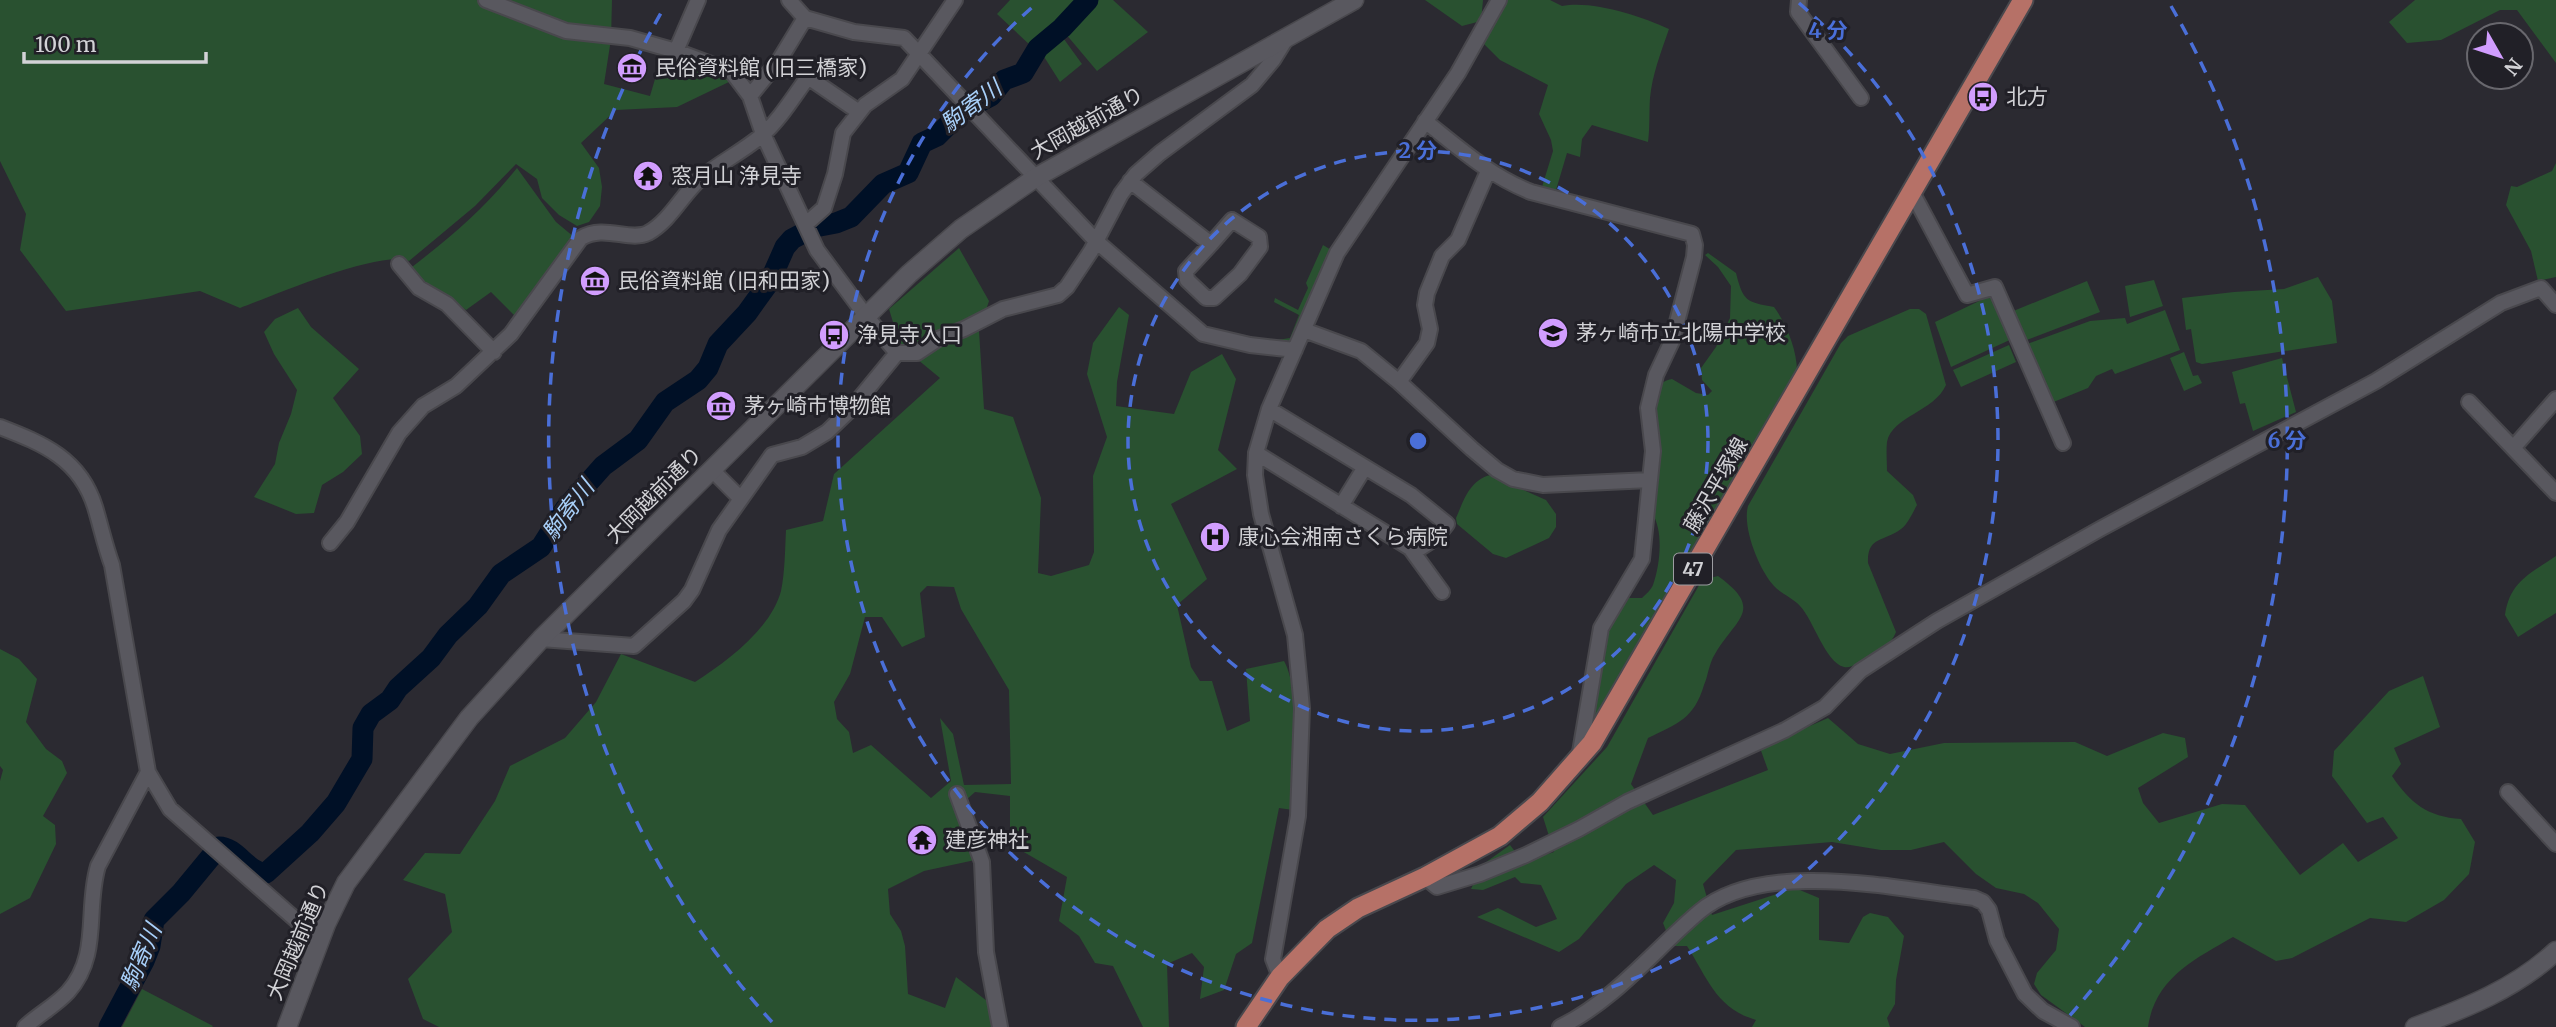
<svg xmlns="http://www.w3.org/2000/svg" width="2556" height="1027" font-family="Merriweather,'Noto Sans JP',serif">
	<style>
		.green { fill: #295130; fill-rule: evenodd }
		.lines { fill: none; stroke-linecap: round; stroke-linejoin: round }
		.river { stroke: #001026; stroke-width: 21 }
		.minor-casing { stroke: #49484d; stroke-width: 18 }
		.tertiary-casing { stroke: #49484d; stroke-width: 21 }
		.primary-casing { stroke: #49484d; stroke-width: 23 }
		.minor { stroke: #59585f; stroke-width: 14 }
		.tertiary { stroke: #59585f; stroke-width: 18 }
		.primary { stroke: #b67167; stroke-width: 19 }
		.ring { fill: none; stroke: #4a6fd8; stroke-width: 3.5; stroke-dasharray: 12 9 }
		.labels { text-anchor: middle; stroke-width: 6; stroke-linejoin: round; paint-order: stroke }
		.shield { fill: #212027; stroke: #9d9da2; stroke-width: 2 }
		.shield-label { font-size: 19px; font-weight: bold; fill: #d2d2d6 }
		.poi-label { font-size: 21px; fill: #d2d2d6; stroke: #212027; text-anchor: start }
		.street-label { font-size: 21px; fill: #d2d2d6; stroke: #212027 }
		.water-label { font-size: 23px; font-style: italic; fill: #a8d0fa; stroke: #212027 }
		.centre { fill: #4a6fd8; stroke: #212027; stroke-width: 3.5 }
		.ring-label { font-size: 21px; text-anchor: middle; font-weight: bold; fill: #4a6fd8; stroke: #212027; stroke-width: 6; stroke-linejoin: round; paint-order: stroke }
	</style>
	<rect width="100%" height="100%" fill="#2b2a31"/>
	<path class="green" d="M0,0H612L611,39L604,84L650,96L663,52L719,71L731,81L677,107L616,110L581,143L599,168L602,187L600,206L589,222L577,226L559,215L542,198L537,179L516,164L475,206L409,261C379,250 275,295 240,308L200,291L66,311L20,250L26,214L0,161Z
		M1010,0H1080L1059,22L1031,46L997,14Z
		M1097,0H1113L1148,32L1097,71L1065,33Z
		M1425,0H1483L1481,21L1462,26Z
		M1506,0H1550L1562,6C1592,0 1641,16 1669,29C1661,52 1652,75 1650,98C1649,113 1650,128 1648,142L1592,125L1582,139L1580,157L1567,153L1556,190L1542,187L1553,151L1551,140L1539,114L1548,85L1500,60L1484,44Z
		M2415,0H2556V63L2517,10H2500L2441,40L2407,43L2389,22Z
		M1061,35L1082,64L1060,82L1041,52Z
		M2556,163V277L2538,281L2531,251L2506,205L2511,186L2517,187L2552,171Z
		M517,168L556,222L574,237L517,318L491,292L466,310C447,295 428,288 411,271L412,267C453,235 484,209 517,168Z
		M1323,245L1333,251L1291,344L1261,341L1264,338L1277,340L1290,338L1299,315L1274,302L1275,298L1298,310L1308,288L1306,283Z
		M959,248L989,301L979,331L984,409L1013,417L1041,498L1038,573L1051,576L1089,565L1094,552L1093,476L1107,437L1087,374L1093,343L1119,307L1129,315L1117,382L1116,406L1174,414L1191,372L1222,354L1236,379L1218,450L1237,469L1171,504L1207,579L1177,605L1191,667L1200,681H1212L1227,731L1250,721L1246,669L1284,661C1302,694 1294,770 1293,810L1279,808L1252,943L1236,954L1224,990L1200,999L1204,967L1192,953L1167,964L1169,1027H1143L1113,966L1095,963L1079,936L1059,921L1067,877L1010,844V796L975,792L965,801L989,857L924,871L888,889L890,914L901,931L905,946L908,994L945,1008L956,977L987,1001L994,1027H439L423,1019L408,979L452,932L445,894L403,880L425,853L460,854L495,801L510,766L565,738L596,702L621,654L695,682C726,662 771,629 781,591C785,572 785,549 786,530L823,521L834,474L940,378L900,345L889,309ZM927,586L954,587L961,609L1009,690L1011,784L964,785L953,734L940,718L951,781L931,798L871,745L853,753L849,732L837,719L834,702L850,674L865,617H882L902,647L925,637L920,593Z
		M1708,253L1736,273C1743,301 1746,302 1774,307C1786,323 1797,350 1797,371L1598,715L1592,720L1603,637L1629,598H1642C1646,594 1651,590 1653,585C1660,565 1664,531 1652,513L1654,402C1657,389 1658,382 1672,379L1696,393L1708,395L1712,391L1702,380L1701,368L1716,347L1730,318L1731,286L1718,267L1705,255Z
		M2318,277L2332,301L2337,343L2202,364L2196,362L2191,329L2186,330L2182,298L2234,292L2284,289Z
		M2154,280L2163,306L2130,317L2125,286Z
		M2087,281L2100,312L2024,341L2011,312Z
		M1994,294L2014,338L1951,367L1935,322Z
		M298,308L311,327L359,369L333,398L360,436L362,454L343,472L322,485L314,513L296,514L254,497L275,464L279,443L291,414L297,390L274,354L264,332L275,319Z
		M1910,309H1919L1926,314L1946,385C1934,412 1892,416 1887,442C1886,451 1887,462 1887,471L1913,495L1917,505C1913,512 1908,524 1901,529C1884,542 1867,536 1868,563L1896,632C1891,645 1881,650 1869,657C1862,660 1852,669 1844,667C1825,662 1813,619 1800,606C1793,598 1781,594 1774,586C1759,570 1742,527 1748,506L1841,343L1848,336Z
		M2165,310L2180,350L2115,374L2112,369L2096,376L2088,388L2051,403L2027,344L2090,321L2125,318L2127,324Z
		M2009,345L2016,362L1961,387L1953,370Z
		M2184,352L2193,376L2198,375L2202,383L2184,391L2170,358Z
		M2282,358L2296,412L2253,431L2245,403L2240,404L2232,372Z
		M1490,475L1546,500L1556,514V527L1549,538L1506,558L1493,554L1457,524L1456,518C1464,500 1469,481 1490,475Z
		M2556,556V613L2518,637L2505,615C2510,581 2530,574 2556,556Z
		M1718,576C1765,610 1736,618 1715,654C1709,663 1708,676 1704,685C1694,719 1677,724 1648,738L1631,784L1653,815L1768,770L1760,748L1828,718L1858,744L1890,754L1944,743L2075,742L2107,756L2163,733L2185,738L2188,757L2138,788L2143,803L2159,823L2222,804L2245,805L2300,875L2343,843L2358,862L2398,838L2383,817L2367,823L2332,776L2334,751L2389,691L2423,676L2440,727L2394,748L2401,764L2392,776C2410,803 2428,817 2461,819L2475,842L2469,874L2444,900L2406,922L2370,918L2292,958L2276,961L2233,937C2195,959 2155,978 2148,1027H2085L2041,995L2034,984L2037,973L2056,950L2059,929L2038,903L2024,894L1996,888L1976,874L1944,842L1911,850H1881L1832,842L1736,850L1703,884L1712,915L1795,888L1819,898V940L1849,943L1863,917L1870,913L1888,917L1904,936L1896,980L1895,1004L1887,1018L1890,1027H1752L1756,1020C1716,1008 1708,979 1687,946H1672L1663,923L1674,903L1676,880L1654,865L1626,884L1579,939L1559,952L1477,917L1498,908L1536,927L1557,919L1541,885L1521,883L1515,877L1483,890L1471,889L1482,865L1510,845L1523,862L1554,852L1543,817L1607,747L1702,580Z
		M0,649L19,659L37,679L26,722L46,749L62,761L67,773L43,816L55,825L56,844L30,898L0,914V781L3,770L0,766Z
		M142,989L213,1026L212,1027H122Z"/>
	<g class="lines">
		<path class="river" d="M109,1027L144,961L150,946L154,920L181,893L219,847C237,847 247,873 266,873L310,833L336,803L362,759L363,728L371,714L390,700L398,688L431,658L448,635L478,606L501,574L541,547L565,509L603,466L638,440L665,402L698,380L708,368L718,344L747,313L770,281L785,247L792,239L815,227L836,223L851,217L883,184L908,173L922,143L937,136L962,111L991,96L1004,80L1023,73L1038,48L1062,28L1088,0"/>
		<g class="minor-casing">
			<path id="minor" d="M486,0L566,31L630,38L676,51L732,72L750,96L763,134L817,250L866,316L897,353
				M789,0L805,18
				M1799,0L1798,12L1861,98
				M676,51L698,0
				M750,96L780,59L805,18L854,32L904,38L1095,240L1203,334L1250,345L1295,350
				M1130,181L1211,244L1232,220L1259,237L1260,247L1240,274L1214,298H1206L1187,280L1186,271L1211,244
				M1912,192L1967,295L1995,287L2063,443
				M806,224L824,208L835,174L843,133L865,105L902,79L955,0
				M399,264L419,288L447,304L494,352
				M1304,330L1361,351L1399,382L1472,449L1497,470L1513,479L1543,485L1650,480L1653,451L1648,408L1656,375L1672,341L1694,257L1695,245L1692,234L1531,192C1490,176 1459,148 1425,121
				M1399,382L1427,343L1430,329L1425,305L1427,293L1442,256L1458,240L1488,171
				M2469,402L2556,493
				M1269,409L1411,495L1447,524L1436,538L1414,552
				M0,427C44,444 80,459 95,507C101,527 105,546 112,565L148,772L170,809L320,941
				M2514,447L2556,399
				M1256,453L1410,548L1442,592
				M711,469L741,499
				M1341,506L1365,467
				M330,543L347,522L399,433L423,406L456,386L511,334L581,238C604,224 630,242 648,233C670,221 682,195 700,179C719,163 742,152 761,136C779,121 794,96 808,77L859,112
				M541,639L634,646L684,601L692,590L719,530L772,455L802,447L827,432L851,409L897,353H917L938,339L964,329L1003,309L1058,295L1067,287L1091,251L1121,194L1136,174L1160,153L1252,85L1273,60L1286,39
				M1579,758L1601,628L1642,559L1650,480
				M2508,792L2556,844
				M957,794L982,862L986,952L1000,1027
				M1425,877L1437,887L1480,874L1526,855L1579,829L1627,802L1785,730L1825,707L1860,671L1937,621L2100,529L2376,381L2501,303L2541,288L2556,305
				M1280,977L1273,959L1298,816L1302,708L1295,635L1261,514L1255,475L1256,453L1269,409L1337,253L1458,73L1499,0
				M25,1027C38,1015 56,1005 68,992C101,955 85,909 98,866L148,772
				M1560,1027C1615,1000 1653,951 1699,912C1763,858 1897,889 1974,898L1983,902L1989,910L1997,940L2025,994L2043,1011L2072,1027"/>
		</g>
		<g class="tertiary-casing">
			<path id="tertiary" d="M287,1027L326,924L346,883L469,718L541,639L909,274L961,229L1035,178L1354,0
				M2415,1027C2466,1008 2515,989 2556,951"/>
		</g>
		<g class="primary-casing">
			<path id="primary" d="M1246,1027L1280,977L1327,929L1358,908L1425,877L1500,836L1540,802L1592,743L2023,0"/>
		</g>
		<use href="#minor" class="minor"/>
		<use href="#tertiary" class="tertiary"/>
		<use href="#primary" class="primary"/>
	</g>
	<g class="ring">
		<circle cx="1418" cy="441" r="290"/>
		<path d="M1799 3A580 580 0 1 1 1037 3"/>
		<path d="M772 1022A869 869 0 0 1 665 6M2171 6A869 869 0 0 1 2064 1022"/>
	</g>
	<defs>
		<g id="museum-disc" transform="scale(1.575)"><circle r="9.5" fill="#d19dfe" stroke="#212027"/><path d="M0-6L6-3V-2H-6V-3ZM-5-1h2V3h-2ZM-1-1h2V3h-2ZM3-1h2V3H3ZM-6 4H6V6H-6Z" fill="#111"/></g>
		<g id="bus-disc" transform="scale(1.575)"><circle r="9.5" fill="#d19dfe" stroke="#212027"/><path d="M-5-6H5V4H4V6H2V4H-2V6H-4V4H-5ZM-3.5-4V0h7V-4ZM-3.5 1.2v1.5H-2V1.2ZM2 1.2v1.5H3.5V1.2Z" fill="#111"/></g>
		<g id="temple-disc" transform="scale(1.575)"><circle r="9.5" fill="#d19dfe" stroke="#212027"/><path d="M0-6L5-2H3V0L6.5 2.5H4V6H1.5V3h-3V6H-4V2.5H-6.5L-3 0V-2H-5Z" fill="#111"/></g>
		<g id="school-disc" transform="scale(1.575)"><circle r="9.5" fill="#d19dfe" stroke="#212027"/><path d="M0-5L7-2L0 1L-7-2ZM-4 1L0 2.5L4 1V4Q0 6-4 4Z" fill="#111"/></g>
		<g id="hospital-disc" transform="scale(1.575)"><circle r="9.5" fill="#d19dfe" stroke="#212027"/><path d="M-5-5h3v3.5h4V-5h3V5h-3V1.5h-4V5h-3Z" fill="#111"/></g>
	</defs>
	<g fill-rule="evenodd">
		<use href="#museum-disc" x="632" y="68"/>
		<use href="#bus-disc" x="1983" y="97"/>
		<use href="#temple-disc" x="648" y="176"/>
		<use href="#museum-disc" x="595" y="281"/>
		<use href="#school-disc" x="1553" y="333"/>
		<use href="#bus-disc" x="834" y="335"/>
		<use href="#museum-disc" x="721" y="406"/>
		<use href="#hospital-disc" x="1215" y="537"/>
		<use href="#temple-disc" x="922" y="840"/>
	</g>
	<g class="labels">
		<rect class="shield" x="1674" y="553.5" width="38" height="31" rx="5"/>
		<g class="shield-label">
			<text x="1693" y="576">47</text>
		</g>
		<g class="poi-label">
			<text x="655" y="75">民俗資料館 (旧三橋家)</text>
			<text x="2006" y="104">北方</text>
			<text x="671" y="183">窓月山 浄見寺</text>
			<text x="618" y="288">民俗資料館 (旧和田家)</text>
			<text x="1576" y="340">茅ヶ崎市立北陽中学校</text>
			<text x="857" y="342">浄見寺入口</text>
			<text x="744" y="413">茅ヶ崎市博物館</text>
			<text x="1238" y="544">康心会湘南さくら病院</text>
			<text x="945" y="847">建彦神社</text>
		</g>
		<g class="street-label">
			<text transform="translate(1087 123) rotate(-29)" y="7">大岡越前通り</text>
			<text transform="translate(1716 485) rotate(-60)" y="7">藤沢平塚線</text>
			<text transform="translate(654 495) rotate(-45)" y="7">大岡越前通り</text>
			<text transform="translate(298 941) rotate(-67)" y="7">大岡越前通り</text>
		</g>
		<g class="water-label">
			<text transform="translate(971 106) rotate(-37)" y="8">駒寄川</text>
			<text transform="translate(568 510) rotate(-53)" y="8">駒寄川</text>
			<text transform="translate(141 957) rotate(-67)" y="8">駒寄川</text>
		</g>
	</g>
	<circle cx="1418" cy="441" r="10" class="centre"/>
	<g class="ring-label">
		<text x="1828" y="38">4 分</text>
		<text x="1418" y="158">2 分</text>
		<text x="2287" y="448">6 分</text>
	</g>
	<g transform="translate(2500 56) rotate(129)"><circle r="33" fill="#212027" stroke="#68676d" stroke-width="2"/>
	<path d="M0-5L12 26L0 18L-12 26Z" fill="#d19dfe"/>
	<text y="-10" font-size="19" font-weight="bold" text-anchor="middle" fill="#d2d2d6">N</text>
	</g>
	<path d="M24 52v10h182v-10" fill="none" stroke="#d2d2d6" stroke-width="3.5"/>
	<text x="35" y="52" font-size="21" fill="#d2d2d6" stroke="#212027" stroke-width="5" paint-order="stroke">100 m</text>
</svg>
